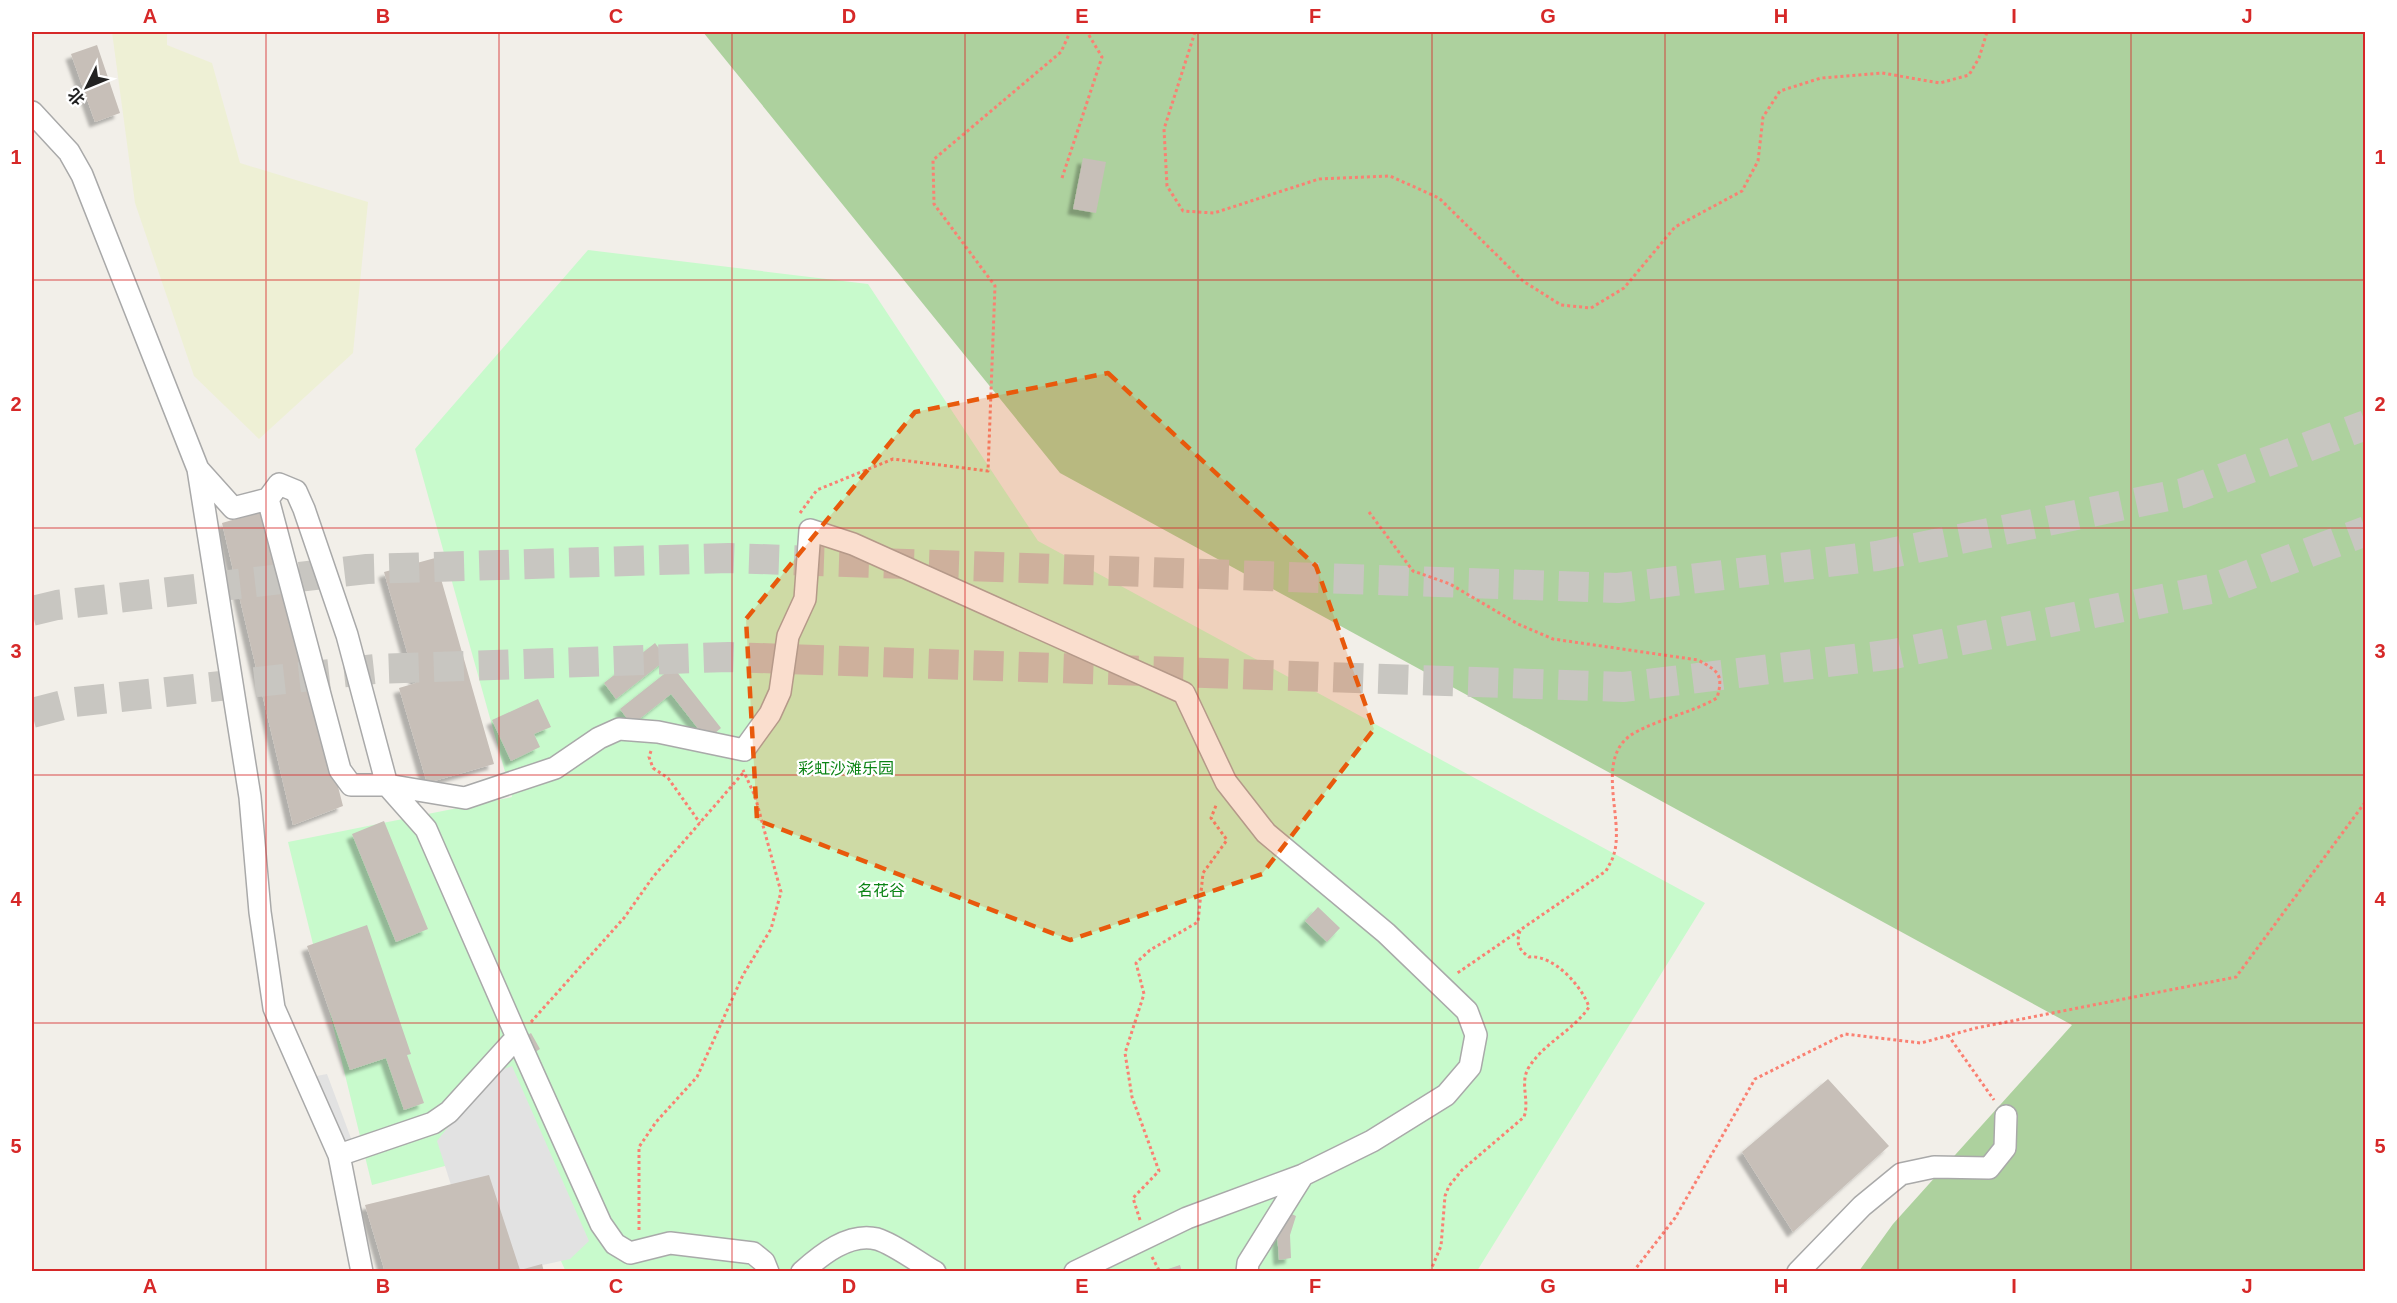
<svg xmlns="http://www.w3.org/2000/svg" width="2397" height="1303" font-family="Arial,'Noto Sans SC',sans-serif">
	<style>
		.farmland { fill: #eef0d5 }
		.forest { fill: #add19e }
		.park { fill: #c8facc }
		.parking { fill: #e2e2e2 }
		.building { fill: #c7bfb8; filter: url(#shadow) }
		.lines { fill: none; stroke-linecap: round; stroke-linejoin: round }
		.highway-tunnel { stroke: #c8c6c1; stroke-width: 30; stroke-dasharray: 30 15; stroke-linecap: butt }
		.minor-casing { stroke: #a9a9a9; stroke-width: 24 }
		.path { stroke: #fa8072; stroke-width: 3; stroke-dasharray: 3 3; stroke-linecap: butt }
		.minor { stroke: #fff; stroke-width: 21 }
		.marked { fill: #e8590c; fill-opacity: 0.2; stroke: #e8590c; stroke-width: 4.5; stroke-dasharray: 12 8; stroke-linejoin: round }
		.grid { fill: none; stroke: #d62828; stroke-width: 1.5; stroke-opacity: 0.55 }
		.labels { text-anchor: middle; stroke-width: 4.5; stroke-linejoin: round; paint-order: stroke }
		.park-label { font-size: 16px; fill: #0c8416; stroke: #fff }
		.neatline { fill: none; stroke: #d62828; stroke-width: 2 }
		.grid-label { font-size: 20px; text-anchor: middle; font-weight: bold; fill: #d62828 }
	</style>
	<defs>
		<filter id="shadow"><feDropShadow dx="-5.5" dy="5.5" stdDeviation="1.5" flood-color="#0004"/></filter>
	</defs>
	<rect width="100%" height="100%" fill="#f2efe9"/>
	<path class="farmland" d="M112,32H167V45L212,63L240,163L368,202L353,353L259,439L194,376L135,203Z"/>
	<path class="forest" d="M703,32H2365V1271H1859L1893,1224L2072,1025L1060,473Z"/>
	<path class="park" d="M588,250L868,284L1038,541L1705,903L1477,1271L566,1272L510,1149L372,1185L288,842L512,797L415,449Z"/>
	<path class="parking" d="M512,1066L589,1241L570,1259L520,1270L451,1185L437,1141L490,1074Z
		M327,1074L352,1141L341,1146L311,1077Z"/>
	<path class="building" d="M97,45L120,113L95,122L71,54Z
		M1083,158L1106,162L1096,213L1073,209Z
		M267,510L343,806L293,825L222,523Z
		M435,558L494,764L427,783L399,688L416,683L384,572Z
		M655,643L667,659L616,699L604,683Z
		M673,667L721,728L707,740L671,694L632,725L620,709Z
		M538,699L551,727L534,734L540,747L511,761L492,720Z
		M384,821L428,929L396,942L352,834Z
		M1318,907L1340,928L1327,942L1305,921Z
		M367,925L411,1054L407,1055L424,1103L404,1110L386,1058L350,1070L307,946Z
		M531,1033L540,1049L532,1054L523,1038Z
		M1828,1079L1889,1146L1793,1232L1742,1152Z
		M489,1175L520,1270L542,1264L544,1272H385L365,1205Z
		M1285,1211L1296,1216L1290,1235L1291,1258L1279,1260L1277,1233Z
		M1180,1265L1182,1272H1163L1162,1271Z"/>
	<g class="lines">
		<path class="highway-tunnel" d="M32,611L57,605L367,569L729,558L1618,588L1877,556L2183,493L2366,425
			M32,713L75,702L375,669L729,657L1623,687L1894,654L2211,589L2366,531"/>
		<g class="minor-casing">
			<path id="minor" d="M32,112L69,152L82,175L198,469L250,797L260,912L274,1008L339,1155L362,1272
				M198,469L233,508L268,499L340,770L351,785H387L347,635L304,509L296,491L279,484L268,499
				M387,785L465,798L555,768L599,738L619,729L658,732L744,750L770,714L780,692L788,636L805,599L810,530L853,544L1184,693L1226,782L1266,833L1386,933L1467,1011L1476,1035L1470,1067L1446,1095L1372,1141L1303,1175L1187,1218L1075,1272
				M517,1037L601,1224L615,1244L630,1253L670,1243L753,1253L764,1262L768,1272
				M339,1155L433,1123L449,1112L517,1037L426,829L387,785
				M802,1272C821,1255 849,1232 877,1239C894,1244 919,1263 935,1272
				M1247,1272L1248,1263L1303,1175
				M1798,1272L1862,1206L1901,1174L1934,1167L1989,1168L2005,1148L2006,1116"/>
		</g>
		<path class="path" d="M1195,32L1164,129L1167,186L1183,211L1214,213L1319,179L1390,176L1439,198L1523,281L1561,305L1591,308L1624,288L1675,227L1742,191L1758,161L1763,117L1780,91L1821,78L1882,73L1940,83L1969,75L1979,58L1987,32
			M32,39L34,32
			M1062,178L1102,57L1087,32
			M1369,512L1413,571L1450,584L1518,624L1553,639L1698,660C1718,671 1724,674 1717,698C1691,713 1662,718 1636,732C1592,755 1625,817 1614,854C1613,859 1609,865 1606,871L1456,974
			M800,513L817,490L893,459L988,471L995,286L934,204L933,160L1061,52L1070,32
			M651,751L649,757L653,768L668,778L700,823
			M531,1022L624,918L653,877L743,773
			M1948,1035L1994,1100
			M1140,1220L1133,1198L1159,1171L1132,1097L1125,1053L1144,994L1136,963L1150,950L1198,922L1203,873L1227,840L1211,818L1217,803
			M639,1230V1147L656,1122L697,1077L743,975L771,929L781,892L755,796L743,770
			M1152,1257L1160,1272
			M1430,1272L1441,1246L1445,1196L1449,1186L1462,1170L1524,1117C1530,1100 1519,1083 1529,1067C1545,1042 1573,1031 1589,1007C1582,986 1553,954 1529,957C1518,949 1516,943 1520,931
			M1633,1272L1675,1218L1755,1079L1845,1034L1921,1043L1976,1028L2236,977L2366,801"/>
		<use href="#minor" class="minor"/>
	</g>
	<path class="marked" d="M1108,373L1316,566L1374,729L1262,874L1070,940L757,820L746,619L915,412Z"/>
	<path class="grid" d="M266,32V1272M499,32V1272M732,32V1272M965,32V1272M1198,32V1272M1432,32V1272M1665,32V1272M1898,32V1272M2131,32V1272M32,280H2366M32,528H2366M32,775H2366M32,1023H2366"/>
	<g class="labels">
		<g class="park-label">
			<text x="846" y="774">彩虹沙滩乐园</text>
			<text x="881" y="896">名花谷</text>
		</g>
	</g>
	<rect width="2397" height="1303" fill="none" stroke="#ffffff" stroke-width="66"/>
	<g transform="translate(87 87) rotate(227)" stroke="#ffffff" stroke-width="4.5" paint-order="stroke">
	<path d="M0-4.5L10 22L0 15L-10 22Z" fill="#222222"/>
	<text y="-9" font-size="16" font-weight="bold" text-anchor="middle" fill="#222222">北</text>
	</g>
	<rect x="33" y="33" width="2331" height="1237" class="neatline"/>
	<g class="grid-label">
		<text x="150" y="23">A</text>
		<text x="383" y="23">B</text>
		<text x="616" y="23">C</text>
		<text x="849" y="23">D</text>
		<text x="1082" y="23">E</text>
		<text x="1315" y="23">F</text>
		<text x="1548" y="23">G</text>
		<text x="1781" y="23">H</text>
		<text x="2014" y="23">I</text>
		<text x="2247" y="23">J</text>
		<text x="16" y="164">1</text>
		<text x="2380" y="164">1</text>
		<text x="16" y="411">2</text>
		<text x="2380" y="411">2</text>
		<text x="16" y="658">3</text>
		<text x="2380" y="658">3</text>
		<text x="16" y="906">4</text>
		<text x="2380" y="906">4</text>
		<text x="16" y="1153">5</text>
		<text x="2380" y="1153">5</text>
		<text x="150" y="1293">A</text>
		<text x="383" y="1293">B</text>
		<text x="616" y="1293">C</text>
		<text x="849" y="1293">D</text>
		<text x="1082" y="1293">E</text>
		<text x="1315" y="1293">F</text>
		<text x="1548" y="1293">G</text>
		<text x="1781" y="1293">H</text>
		<text x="2014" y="1293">I</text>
		<text x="2247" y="1293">J</text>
	</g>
</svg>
